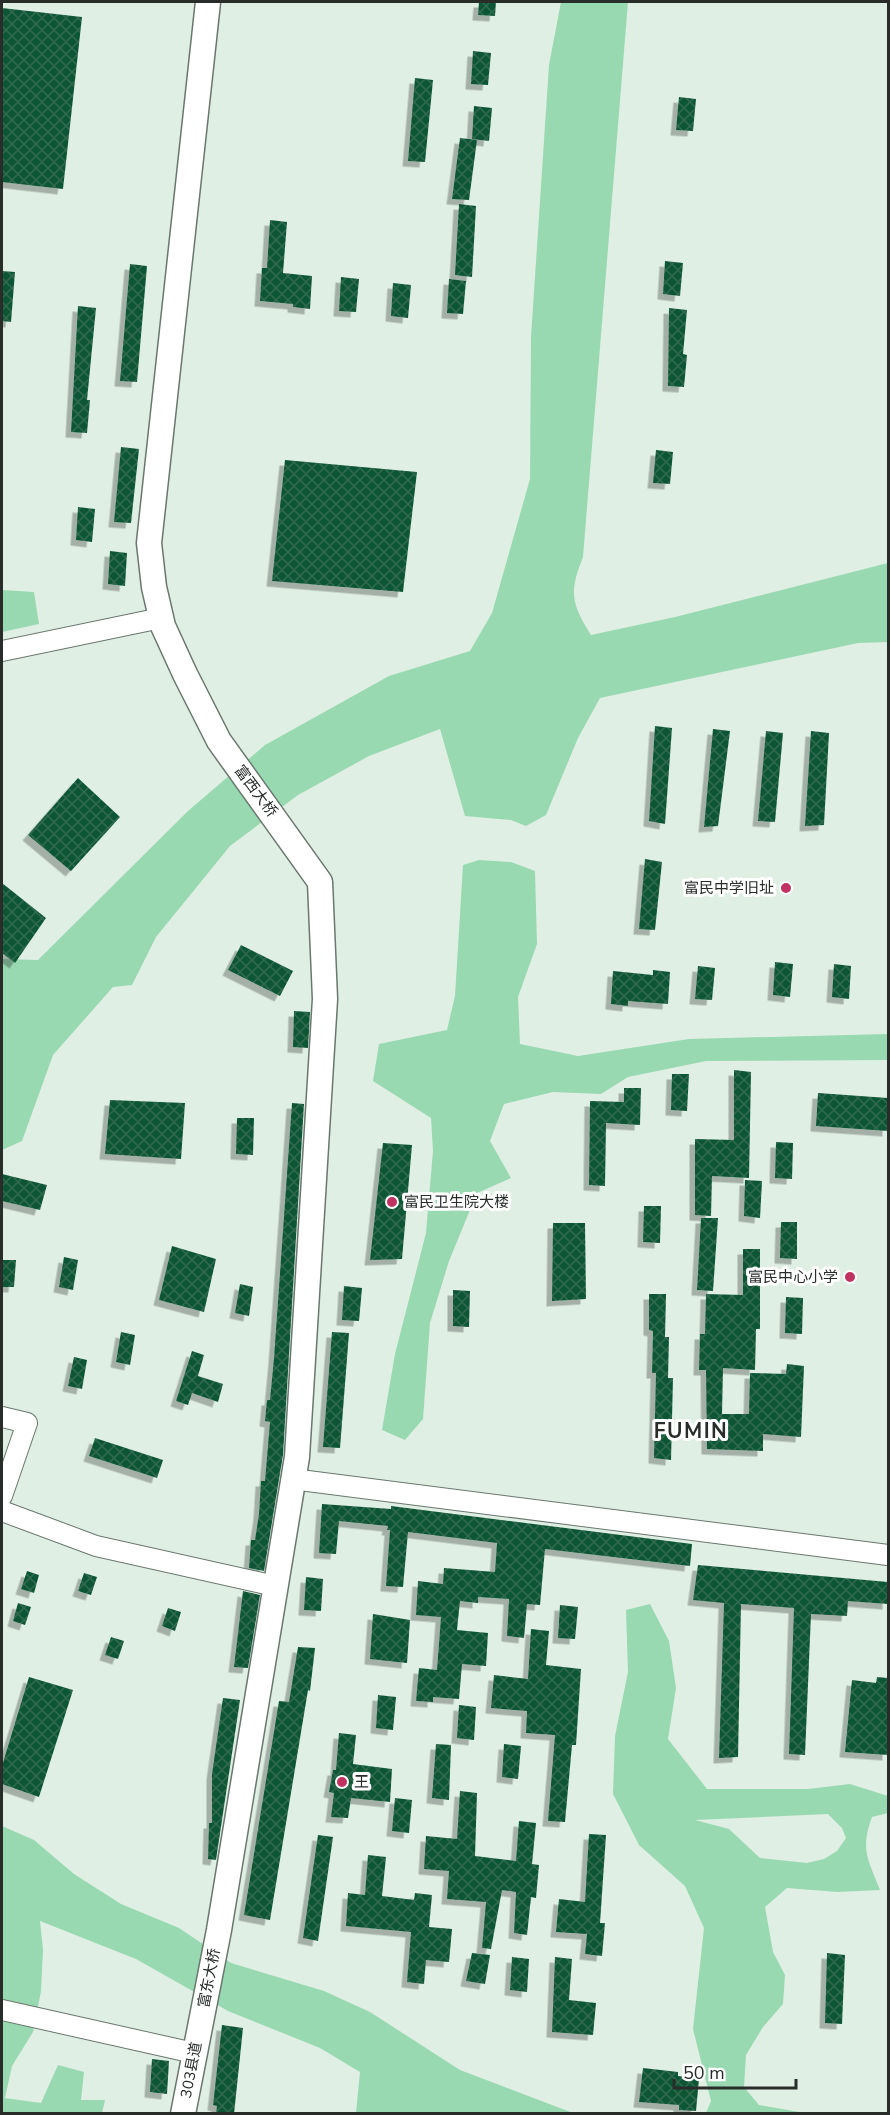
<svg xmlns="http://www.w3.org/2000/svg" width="890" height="2115" font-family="'Nunito Sans','Noto Sans SC',sans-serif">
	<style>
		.water { fill: #98d9b1; fill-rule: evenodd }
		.building { fill: url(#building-cross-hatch); filter: url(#shadow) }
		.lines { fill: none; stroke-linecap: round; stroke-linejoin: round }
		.minor-casing { stroke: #69776e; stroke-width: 22 }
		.major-casing { stroke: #69776e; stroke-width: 27 }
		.minor { stroke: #fff; stroke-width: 20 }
		.major { stroke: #fff; stroke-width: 24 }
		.poi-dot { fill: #c0325f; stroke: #fff; stroke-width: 2 }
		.labels { text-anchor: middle; stroke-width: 6; stroke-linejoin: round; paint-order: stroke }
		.street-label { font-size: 15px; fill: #282d2a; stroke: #fff }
		.poi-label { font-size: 15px; fill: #282d2a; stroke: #fff; text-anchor: end }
		.district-label { font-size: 21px; font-weight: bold; letter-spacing: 1.5px; fill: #282d2a; stroke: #fff }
	</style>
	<defs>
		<pattern id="building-cross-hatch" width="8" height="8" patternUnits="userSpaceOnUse" patternTransform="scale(1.5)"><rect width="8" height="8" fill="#105634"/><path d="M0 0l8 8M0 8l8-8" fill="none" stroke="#336b50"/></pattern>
		<filter id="shadow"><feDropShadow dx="-5.5" dy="5.5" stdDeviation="0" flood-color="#0004"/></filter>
	</defs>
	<rect width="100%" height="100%" fill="#e0efe4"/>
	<path class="water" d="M561,2H628L583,557C569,592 571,603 591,635L675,617L888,563V642L858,643L600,698L578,738L546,815L526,826L511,820L465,816L440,729L369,756L298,795L230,846L156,937L132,985L113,987L53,1055L22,1141L2,1150V959L38,960L188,811L265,745L389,676L470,651L492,613L530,479L531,337L549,65Z
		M2,590L34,592L39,624L2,632Z
		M479,860L511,862L535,871L537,944L518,997L520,1044L578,1056L689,1039L888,1034V1060L706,1061L628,1077L601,1094L553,1092L504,1104L490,1141L511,1178L477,1193L449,1261L430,1323L423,1419L405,1440L382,1430L395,1354L426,1233L433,1151L431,1118L373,1081L379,1044L447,1030L455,996L463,865Z
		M650,1604L669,1641L676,1688L668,1739L707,1789H808L850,1784L888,1796V1813L872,1817C860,1850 868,1859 880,1890L838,1892L787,1888L765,1907L773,1952L785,1975L783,2004L763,2027L746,2055L744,2087L759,2105L805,2113H706L711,2101L693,2029L704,1928L685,1886L639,1845L613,1794L615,1736L628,1672L626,1610ZM828,1814L842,1828L846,1838L837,1851L824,1859L807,1863L760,1858L729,1829L695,1820Z
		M2,1826L34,1840L74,1874L121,1904L179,1928L231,1963L324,1991L370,2012L460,2070L573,2113H356L360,2072L320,2048L228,2011L136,1959L40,1921L43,1950L41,1991L33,2032L12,2066L5,2098L41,2103L58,2065L84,2072L81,2100H105L102,2113H2Z"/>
	<path class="building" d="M479,2H496L495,16L478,15Z
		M2,8L82,17L63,189L2,182Z
		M473,51L491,53L488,85L471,84Z
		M415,78L433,80L425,162L408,161Z
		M679,97L696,99L693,131L676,130Z
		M474,106L492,108L489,141L472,139Z
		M460,138L477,140L469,200L452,199Z
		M459,204L476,206L472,277L455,275Z
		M270,220L287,222L283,273L312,276L310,309L293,307V304L260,301L262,268H267Z
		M665,261L683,263L680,296L663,294Z
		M130,264L147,266L137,382L120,381Z
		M2,271L15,272L11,322L2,321Z
		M341,277L359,279L356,312L339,311Z
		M449,279L466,281L463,314L447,313Z
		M393,283L411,285L408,318L391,316Z
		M78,306L96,308L87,400H90L87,433L71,432Z
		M669,308L687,310L683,354L687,355L684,387L668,386Z
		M121,447L139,449L131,523L114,522Z
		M656,450L673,452L670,484L653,483Z
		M285,460L417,472L403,592L272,581Z
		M78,507L95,509L92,542L76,540Z
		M110,551L127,553L125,586L108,584Z
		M655,726L672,728L665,824L649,821Z
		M713,729L730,731L718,826L704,827Z
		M766,731L783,733L775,822L758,821Z
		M811,731L829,733L824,825L805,826Z
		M78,778L120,817L71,871L28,835Z
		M645,859L662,862L655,930L639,929Z
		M2,883L46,918L15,963L2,953Z
		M241,945L293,971L280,996L228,970Z
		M775,962L793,964L790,997L773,995Z
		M834,964L851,966L849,999L832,997Z
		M698,966L715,968L712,1000L695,999Z
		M653,970L670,972L668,1004L628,1001V1006L611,1004L613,971L653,975Z
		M294,1011L310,1012L308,1048L293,1047Z
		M734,1070L751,1072L749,1178L712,1176L711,1216L695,1215V1139L734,1140Z
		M672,1074H689L687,1111L671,1110Z
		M624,1088H641L640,1125L606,1123L605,1186L589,1185L590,1101L624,1102Z
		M818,1093L888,1098V1131L816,1126Z
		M110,1100L185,1103L181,1159L105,1154Z
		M292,1103L304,1104L283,1455L264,1571L249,1568L251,1540H255L259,1514L261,1481H265L270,1422L265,1421L267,1400H270L274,1358Z
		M237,1118H254L253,1155L236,1154Z
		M776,1142L793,1143L792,1179L775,1178Z
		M383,1143L412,1145L402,1259L370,1260Z
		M2,1174L47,1185L40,1210L2,1201Z
		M745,1180L762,1181L760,1218L744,1216Z
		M644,1206H661L660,1243L643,1242Z
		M701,1218H718L713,1291L697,1290Z
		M781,1222H797V1259L780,1258Z
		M553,1223H585L586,1299L552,1301Z
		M172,1246L216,1259L204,1312L159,1300Z
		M743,1249H760V1329H756L755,1370L723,1368L722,1414H749L750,1373L786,1374L787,1364L804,1366L801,1437L763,1434V1451L707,1449L706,1370H699L700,1334H705L706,1294L743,1295Z
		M64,1257L78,1260L73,1290L59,1287Z
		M2,1260H16L14,1287H2Z
		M240,1284L253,1287L249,1316L235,1313Z
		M344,1286L362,1288L359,1321L342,1320Z
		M453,1290L470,1291L469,1327L453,1326Z
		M649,1294H666L665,1337H669L668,1378H673L671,1460L654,1458L656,1373H652L653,1331L649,1330Z
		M786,1297L803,1298L802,1334L785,1333Z
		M121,1332L135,1335L130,1365L116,1362Z
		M332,1332L349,1333L340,1448L323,1447Z
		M192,1351L204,1355L198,1376L223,1384L218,1402L192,1393L188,1405L176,1401Z
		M74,1357L87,1360L82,1389L68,1386Z
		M95,1438L163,1460L157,1478L89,1456Z
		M322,1504L391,1509V1506L692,1544L690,1566L545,1549L540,1605L527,1604L524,1638L507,1636L509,1599L478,1597V1603L460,1601L457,1630L488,1633L486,1666L462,1664L459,1699L433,1697V1702L416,1701L419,1668L437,1670L441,1617L416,1615L418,1581L443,1584L444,1568L495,1572L497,1543L408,1532L403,1587L386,1586L390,1530H387L388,1526L339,1521L336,1554L319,1553Z
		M698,1565L888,1582V1604L848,1601L847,1616L811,1614L805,1755L789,1754L794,1608L741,1604L738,1757L719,1758L724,1603L693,1600Z
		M27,1571L39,1575L34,1593L21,1589Z
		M84,1573L97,1577L91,1595L78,1591Z
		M306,1577L323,1579L321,1611L304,1610Z
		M243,1591L260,1595L248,1668L234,1667Z
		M18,1603L31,1607L25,1625L13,1621Z
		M560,1605L578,1607L575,1639L558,1638Z
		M168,1608L181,1612L175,1631L162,1626Z
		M373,1614L410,1620L407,1663L370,1659Z
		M531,1629L549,1631L546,1665L581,1669L576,1745H572L565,1822L548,1821L555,1735L526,1733L527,1711L491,1708L494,1675L528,1679Z
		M111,1637L124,1641L118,1659L105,1655Z
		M298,1647L315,1648L310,1691L308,1690L270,1920L244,1915L279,1701L289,1702Z
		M29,1677L73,1690L39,1797L2,1784V1766Z
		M877,1677L888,1678V1755L845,1752L852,1680L876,1683Z
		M378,1695L396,1697L393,1730L376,1728Z
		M223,1698L240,1700L216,1860L208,1859L209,1823H212V1774Z
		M459,1705L476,1707L474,1740L457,1738Z
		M339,1733L356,1735L353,1764L392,1769L390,1802L351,1798L348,1818L331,1817L334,1793L329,1792L333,1770H336Z
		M436,1744L451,1745L449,1800L432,1798Z
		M504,1744L521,1746L518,1779L502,1777Z
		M460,1791L477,1793L475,1856L516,1861L519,1821L536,1823L532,1864L539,1865L536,1898L531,1897L527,1935L514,1933L516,1892L502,1890L491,1949L482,1948L486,1902L447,1899L449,1871L424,1869L426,1836L457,1839Z
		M395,1798L412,1800L409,1833L392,1831Z
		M589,1834L606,1835L600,1923H605L602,1956L585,1954L587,1934L556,1932L559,1899L585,1902Z
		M318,1835L333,1837L318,1941L303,1938Z
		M368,1855L386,1857L382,1896L414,1900L415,1893L432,1895L429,1927L452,1929L449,1962L426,1960L424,1984L407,1982L411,1932L346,1926L348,1893L365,1895Z
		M472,1953L490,1955L485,1984L466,1981Z
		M827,1953L845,1955L842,2024L825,2023Z
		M512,1957L529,1959L527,1992L510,1990Z
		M555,1957L572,1959L569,2000L596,2003L593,2035L552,2032Z
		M222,2025L243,2028L234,2114H216L217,2106L213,2105Z
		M152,2059L169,2061L167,2094L150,2092Z
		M643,2068L678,2072V2076L699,2079L696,2111L679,2110V2105L639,2102Z"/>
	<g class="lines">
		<g class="minor-casing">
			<path id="minor" d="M2,651L161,618
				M2,1417L27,1423L2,1496
				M292,1479L888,1555
				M2,1511L96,1546L275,1586
				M2,2010L194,2053"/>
		</g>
		<g class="major-casing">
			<path id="major" d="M183,2114L219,1930L297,1457L325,999L320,882L219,741L185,674L163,626L154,587L149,543L208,2"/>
		</g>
		<use href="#minor" class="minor"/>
		<use href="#major" class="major"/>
	</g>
	<g class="poi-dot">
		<circle cx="786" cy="888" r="6"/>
		<circle cx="392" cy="1202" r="6"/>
		<circle cx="850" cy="1277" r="6"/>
		<circle cx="342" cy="1782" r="6"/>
	</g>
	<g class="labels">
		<g class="street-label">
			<text transform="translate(256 791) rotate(53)" y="5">富西大桥</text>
			<text transform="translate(209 1978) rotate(-79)" y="5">富东大桥</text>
			<text transform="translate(191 2070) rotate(-79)" y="5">303县道</text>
		</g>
		<g class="poi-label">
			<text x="774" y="893">富民中学旧址</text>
			<text x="404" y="1207" text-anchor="start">富民卫生院大楼</text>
			<text x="838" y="1282">富民中心小学</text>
			<text x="354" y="1787" text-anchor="start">王</text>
		</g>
		<g class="district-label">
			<text x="691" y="1438">FUMIN</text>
		</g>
	</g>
	<rect width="890" height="2115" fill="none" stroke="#282d2a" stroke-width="6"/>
	<path d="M674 2079v9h122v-9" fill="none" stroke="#282d2a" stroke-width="3"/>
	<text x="683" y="2079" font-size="18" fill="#282d2a" stroke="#ffffff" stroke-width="4.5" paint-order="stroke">50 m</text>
</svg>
